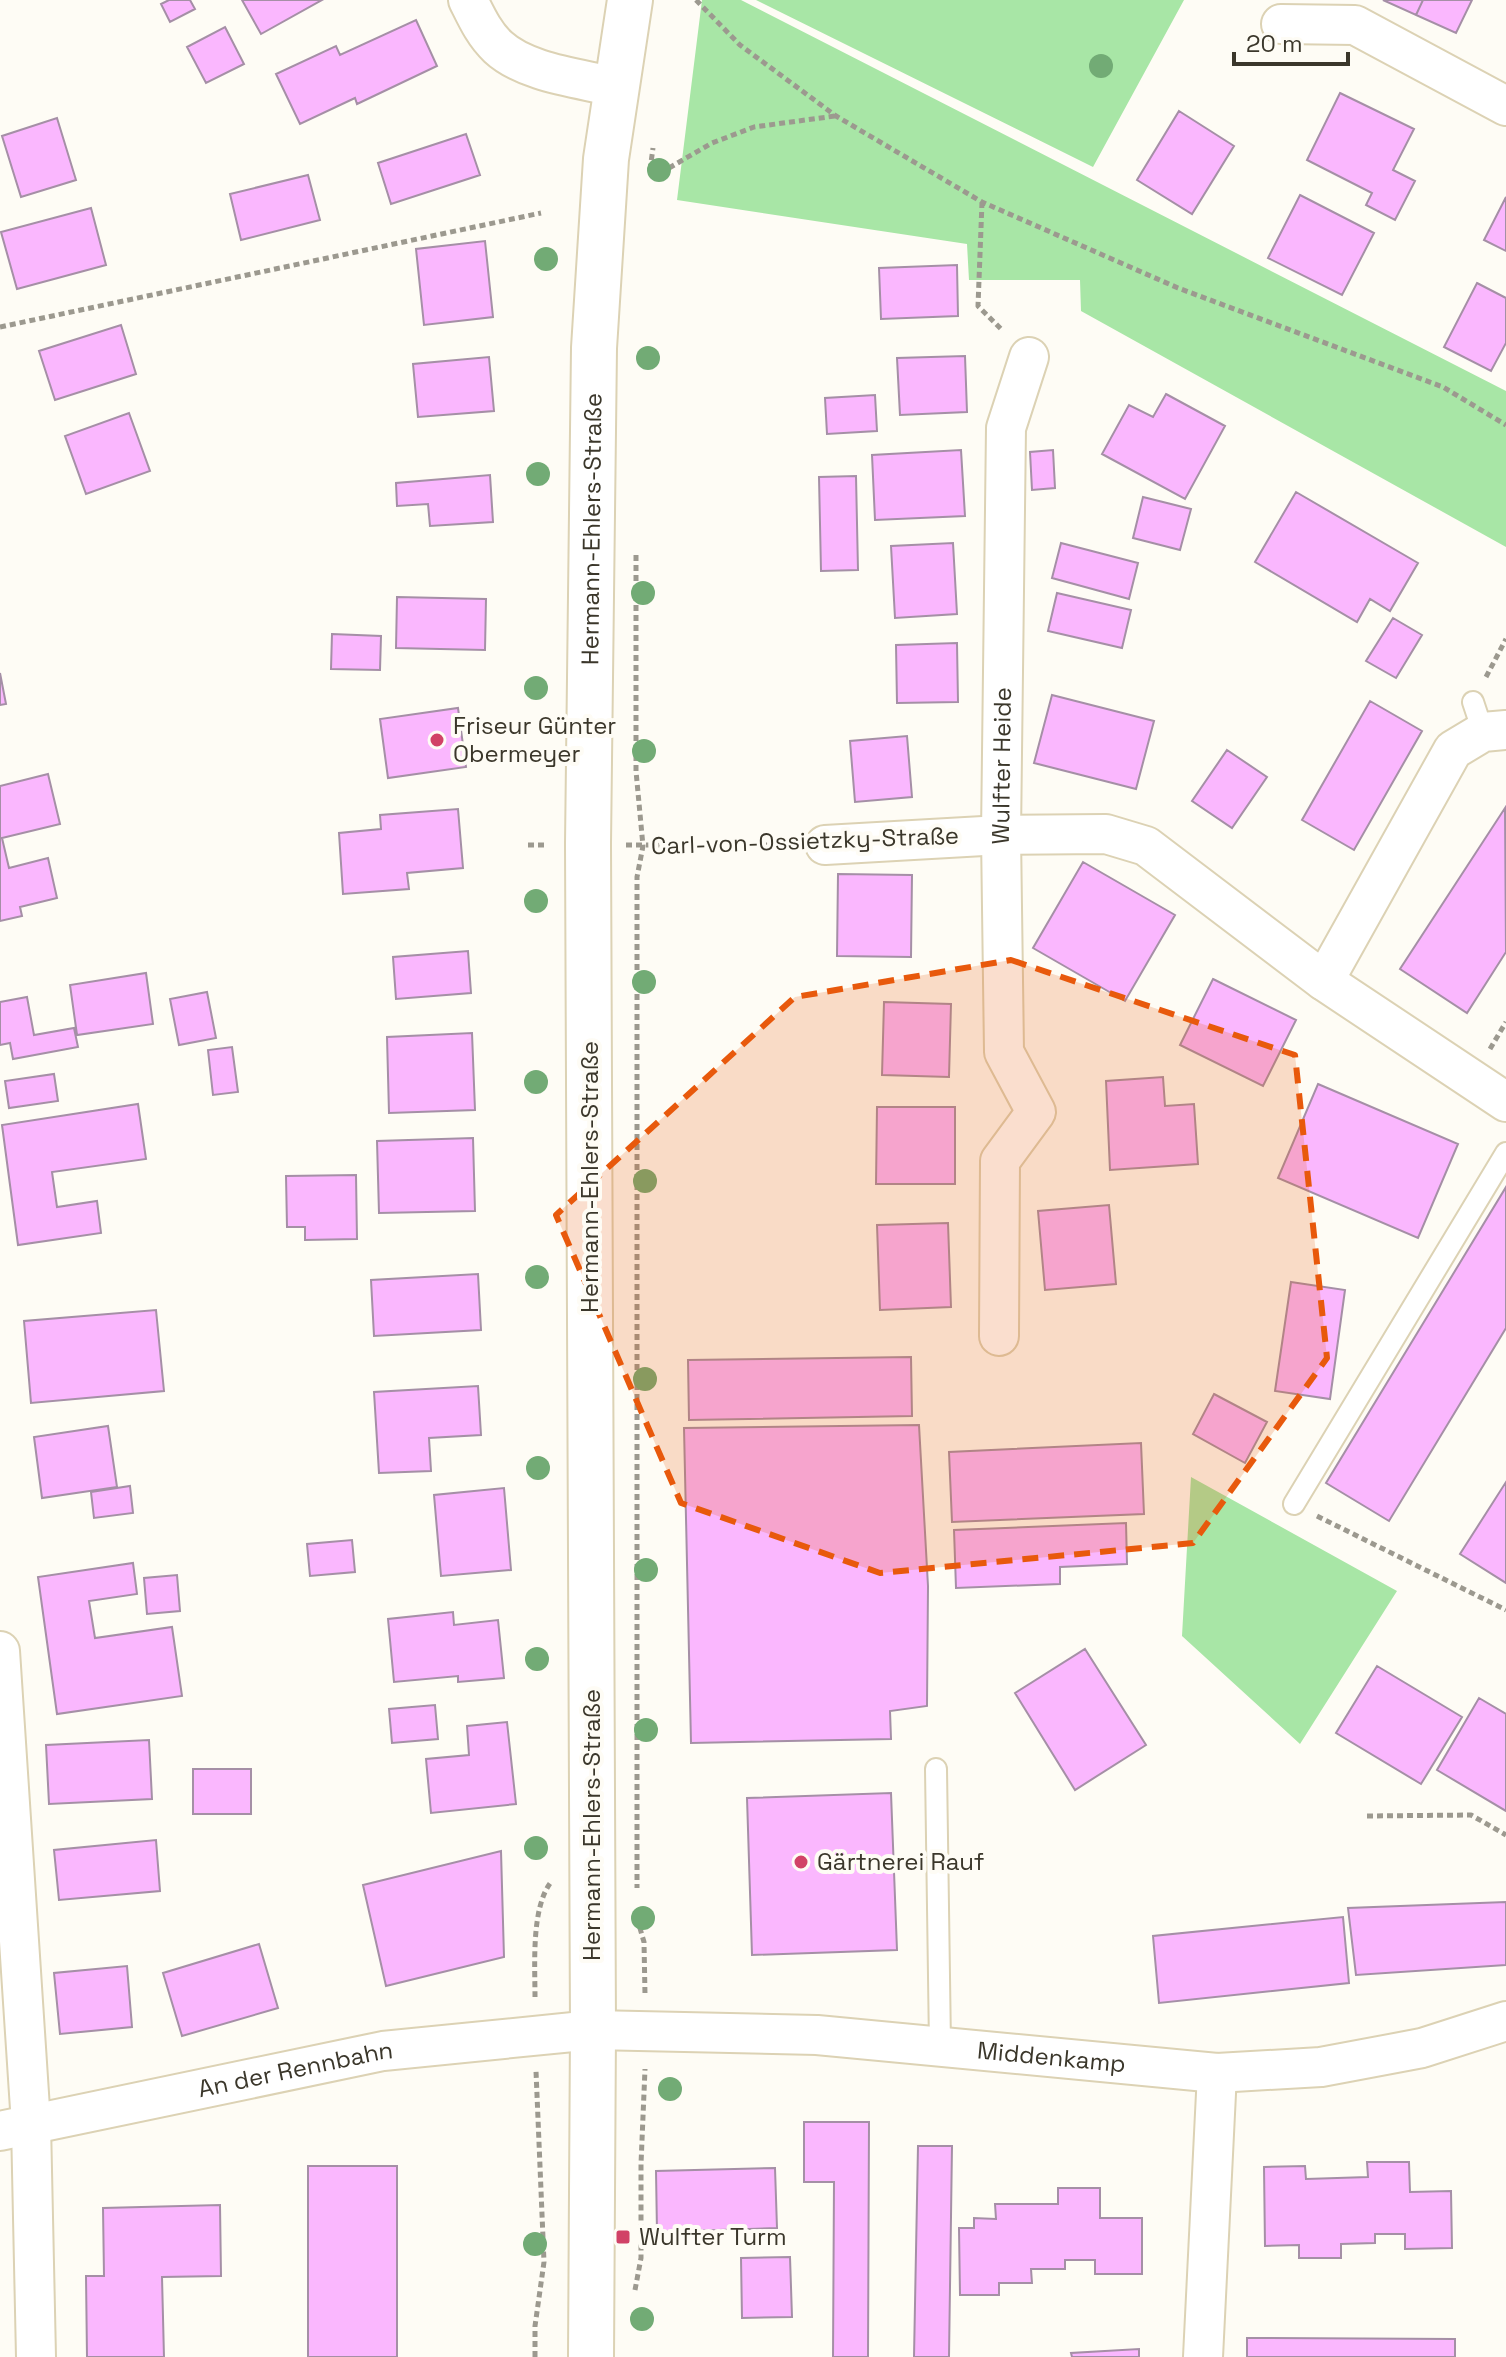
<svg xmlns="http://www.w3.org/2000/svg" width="1506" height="2357" font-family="'Space Grotesk',sans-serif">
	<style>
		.green { fill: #a8e6a6 }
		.building { fill: #fab7fe; stroke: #a58fa6; stroke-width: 2 }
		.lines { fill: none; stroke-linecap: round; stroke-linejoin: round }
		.lane-casing { stroke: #dcd2b4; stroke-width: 24 }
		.street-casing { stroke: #dcd2b4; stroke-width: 42 }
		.secondary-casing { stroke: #dcd2b4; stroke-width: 48 }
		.path { stroke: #9c998f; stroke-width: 5; stroke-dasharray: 6 4; stroke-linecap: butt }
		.lane { stroke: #fff; stroke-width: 20 }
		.street { stroke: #fff; stroke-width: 38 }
		.secondary { stroke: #fff; stroke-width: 44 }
		.tree { fill: #72ab75 }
		.marked { fill: #e8590c; fill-opacity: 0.2; stroke: #e8590c; stroke-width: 6; stroke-dasharray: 16 10; stroke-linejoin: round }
		.poi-dot { fill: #d14267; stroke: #fefcf5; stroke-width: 3 }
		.labels { text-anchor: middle; stroke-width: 8; stroke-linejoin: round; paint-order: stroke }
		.street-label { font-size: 24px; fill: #3b372b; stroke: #fefcf5 }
		.poi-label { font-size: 24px; fill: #3b372b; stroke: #fefcf5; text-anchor: start }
	</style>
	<rect width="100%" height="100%" fill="#fefcf5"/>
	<path class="green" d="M702,0H741L1506,391V547L1081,311L1080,280H969L967,244L677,200Z
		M756,0H1184L1093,167Z
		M1191,1477L1397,1591L1300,1744L1182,1636Z"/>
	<path class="building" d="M169,0H190L195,9L170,22L161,4Z
		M242,0H322L261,34Z
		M1383,0H1423L1416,15Z
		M1423,0H1472L1456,33L1416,15Z
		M416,20L437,66L357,104L355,98L300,124L276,74L336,46L340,55Z
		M225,27L244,64L206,83L187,47Z
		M1340,93L1414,129L1393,170L1415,181L1395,220L1366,205L1372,193L1307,160Z
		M1179,111L1234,146L1192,214L1137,180Z
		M57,118L76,180L21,197L2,136Z
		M466,134L480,175L391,204L378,163Z
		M308,175L320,220L241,240L230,194Z
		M1300,195L1374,233L1342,295L1268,258Z
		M1506,197V251L1484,240Z
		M91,208L106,265L17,289L1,232Z
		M485,241L493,317L424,325L416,249Z
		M957,265L958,316L881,319L879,268Z
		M1477,283L1506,298V343L1491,371L1444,347Z
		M121,325L136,374L55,400L39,351Z
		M965,356L967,412L900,415L897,358Z
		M489,357L494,411L418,417L413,364Z
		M1166,394L1225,426L1185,499L1102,454L1129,405L1153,417Z
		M875,395L877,431L827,434L825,398Z
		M129,413L150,471L86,494L65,436Z
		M961,450L965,516L875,520L872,455Z
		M1053,450L1055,488L1032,490L1030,452Z
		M490,475L493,522L430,526L428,504L397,506L396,483Z
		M856,476L858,570L821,571L819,477Z
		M1296,492L1418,563L1390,611L1370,599L1357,622L1255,562Z
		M1143,497L1191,509L1180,550L1133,538Z
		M953,543L957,614L895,618L891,546Z
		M1061,543L1138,563L1129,599L1052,578Z
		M1057,593L1131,610L1122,648L1048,631Z
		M397,597L486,599L485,650L396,648Z
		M1393,618L1422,635L1396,678L1366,661Z
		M332,634L381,636L380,670L331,669Z
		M957,643L958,702L897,703L896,645Z
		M0,673L6,704L0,705Z
		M1052,695L1154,721L1136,789L1034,763Z
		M1370,701L1422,731L1354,850L1302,820Z
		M458,708L466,767L388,778L380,719Z
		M907,736L912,797L855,802L850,741Z
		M1227,750L1267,777L1232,828L1192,801Z
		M48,774L60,824L2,838L9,868L48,858L57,898L20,907L22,916L0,921V786Z
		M1505,808L1506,952L1467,1013L1400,969Z
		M458,809L463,868L407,873L409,889L343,894L339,833L381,829L380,815Z
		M1083,862L1175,915L1125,1001L1033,948Z
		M838,874L912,875L911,957L837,956Z
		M468,951L471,993L396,999L393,957Z
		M146,973L153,1024L77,1035L70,985Z
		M1213,979L1296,1020L1263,1086L1180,1045Z
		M207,992L216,1038L179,1045L170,999Z
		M27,997L34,1035L74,1028L78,1047L13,1059L10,1043L0,1045V1002Z
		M884,1002L951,1004L949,1077L882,1075Z
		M472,1033L475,1110L389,1113L387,1037Z
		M232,1047L238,1092L213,1095L208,1050Z
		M54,1074L58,1101L9,1108L5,1081Z
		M1163,1077L1165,1106L1194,1104L1198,1164L1110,1170L1106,1081Z
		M1318,1084L1458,1144L1418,1238L1278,1178Z
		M138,1104L146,1159L52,1172L57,1207L97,1201L101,1233L18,1245L2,1125Z
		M877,1107H955V1184H876Z
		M473,1138L475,1211L379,1213L377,1141Z
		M356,1175L357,1239L305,1240V1227H287L286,1176Z
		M1506,1187V1328L1389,1521L1326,1483Z
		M1109,1205L1116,1284L1045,1290L1038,1211Z
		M948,1223L951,1307L880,1310L877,1225Z
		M478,1274L481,1330L374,1336L371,1280Z
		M1291,1282L1345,1290L1330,1399L1275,1391Z
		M156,1310L164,1391L31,1403L24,1321Z
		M911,1357L912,1416L689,1420L688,1360Z
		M478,1386L481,1435L429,1438L431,1471L379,1473L374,1392Z
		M1214,1394L1267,1422L1245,1463L1193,1434Z
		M919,1425L928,1586L927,1706L890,1711L891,1739L691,1743L684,1428Z
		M108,1426L117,1487L42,1498L34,1437Z
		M1141,1443L1144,1514L952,1522L949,1452Z
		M1506,1482V1583L1460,1554Z
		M130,1486L133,1513L94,1518L91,1492Z
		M504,1488L511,1570L441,1576L434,1495Z
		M1126,1523L1127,1564L1060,1567V1584L956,1588L954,1530Z
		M352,1540L355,1572L310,1576L307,1544Z
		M133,1563L137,1594L89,1601L95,1638L172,1627L182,1696L57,1714L38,1577Z
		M177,1575L180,1611L147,1614L144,1578Z
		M453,1612L454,1625L498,1620L504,1678L458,1682V1676L394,1682L388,1619Z
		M1085,1649L1146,1745L1075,1790L1015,1693Z
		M1377,1666L1462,1717L1421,1784L1336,1733Z
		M1479,1698L1506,1714V1811L1437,1770Z
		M435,1705L438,1739L392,1743L389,1709Z
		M507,1722L516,1804L431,1813L426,1759L469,1755L467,1726Z
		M149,1740L152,1799L49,1804L46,1745Z
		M193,1769H251V1814H193Z
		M891,1793L897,1950L752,1955L747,1798Z
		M156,1840L160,1891L59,1900L54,1850Z
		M501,1851L504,1957L386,1986L363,1885Z
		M1506,1902V1965L1356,1975L1348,1908Z
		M1343,1917L1349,1983L1159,2003L1153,1936Z
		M259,1944L278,2008L182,2036L163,1973Z
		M127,1966L132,2027L60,2034L54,1973Z
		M804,2122H869L868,2357H833L834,2182H804Z
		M918,2146H952L949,2357H914Z
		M1367,2162H1409L1410,2192L1451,2191L1452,2248L1405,2249V2234H1375V2243L1341,2244V2258H1299V2245L1265,2246L1264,2167L1305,2166L1306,2179L1368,2177Z
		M308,2166H397V2357H308Z
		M775,2168L777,2228L657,2232L656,2171Z
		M1058,2188H1100V2218H1142V2274H1095V2260H1065V2269H1031L1032,2283H999V2295H960L959,2228H974V2218L996,2219L995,2204H1058Z
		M220,2205L221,2276L162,2277L164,2357H87L86,2276H104L103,2208Z
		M790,2257L792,2317L742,2318L741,2258Z
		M1247,2338L1455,2339V2357H1247Z
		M1139,2349V2357H1072L1071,2353Z"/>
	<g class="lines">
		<g class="lane-casing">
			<path id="lane" d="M1473,702L1483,732
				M1294,1504L1506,1153
				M936,1769L940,2045"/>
		</g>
		<g class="street-casing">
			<g id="street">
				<path d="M468,0C476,16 484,34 498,47C526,73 579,78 615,87"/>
				<path d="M1281,24L1355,25L1506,106"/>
				<path d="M825,845L1001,835L1106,834L1146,846L1324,981L1506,1102"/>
				<path d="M1324,981L1453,750L1483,732L1506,730"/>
				<path id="s1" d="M999,1336L1000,1161L1036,1112L1004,1052L1001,835L1006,428L1029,357"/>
				<path d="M0,1651L31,2124L36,2357"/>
				<path id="s2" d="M0,2131L383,2051L593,2030L817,2035L1217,2073L1321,2067L1422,2048L1506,2021"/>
				<path d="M1203,2357L1217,2073"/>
			</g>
		</g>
		<g class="secondary-casing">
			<g id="secondary">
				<path id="s3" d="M591,2357L593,2030L588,844L594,348L606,159L630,0"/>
			</g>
		</g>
		<path class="path" d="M696,0L740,45L836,116L982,202L1178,288L1443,387L1506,425
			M669,168L712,143L754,127L835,116
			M650,170L653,148
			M982,202L978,306L1002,330
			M0,327L541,213
			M636,555V771L643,846L637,877V1888
			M1486,677L1506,639
			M528,845H548
			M626,845H788
			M1490,1049L1506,1022
			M1317,1516L1506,1610
			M1367,1816L1471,1815L1506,1835
			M637,1918L644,1942L645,1995
			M535,1997C535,1965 531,1908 551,1882
			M635,2290L641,2258V2164L645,2069
			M535,2357V2326L544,2262L536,2071"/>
		<use href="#lane" class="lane"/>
		<use href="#street" class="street"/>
		<use href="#secondary" class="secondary"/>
	</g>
	<g class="tree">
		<circle cx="1101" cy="66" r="12"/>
		<circle cx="659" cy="170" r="12"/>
		<circle cx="546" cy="259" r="12"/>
		<circle cx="648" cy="358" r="12"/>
		<circle cx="538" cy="474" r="12"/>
		<circle cx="643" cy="593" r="12"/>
		<circle cx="536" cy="688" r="12"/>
		<circle cx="644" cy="751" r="12"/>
		<circle cx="536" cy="901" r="12"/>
		<circle cx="644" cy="982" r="12"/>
		<circle cx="536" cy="1082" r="12"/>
		<circle cx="645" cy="1181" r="12"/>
		<circle cx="537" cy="1277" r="12"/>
		<circle cx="645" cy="1379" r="12"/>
		<circle cx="538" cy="1468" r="12"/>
		<circle cx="646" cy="1570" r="12"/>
		<circle cx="537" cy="1659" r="12"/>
		<circle cx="646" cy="1730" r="12"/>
		<circle cx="536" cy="1848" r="12"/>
		<circle cx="643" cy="1918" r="12"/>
		<circle cx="670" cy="2089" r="12"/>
		<circle cx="535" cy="2244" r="12"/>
		<circle cx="642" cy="2319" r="12"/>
	</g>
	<path class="marked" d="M1011,960L1295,1055L1327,1358L1193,1543L880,1573L681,1503L556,1215L795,997Z"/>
	<g class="poi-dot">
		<circle cx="437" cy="740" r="8"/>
		<circle cx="801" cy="1862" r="8"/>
		<rect x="615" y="2229" width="16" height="16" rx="4"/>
	</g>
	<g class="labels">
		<g class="street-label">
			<text dy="8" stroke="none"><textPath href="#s3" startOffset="1828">Hermann-Ehlers-Straße</textPath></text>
			<text dy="8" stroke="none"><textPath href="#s1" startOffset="590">Wulfter Heide</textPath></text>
			<text transform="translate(805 841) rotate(-2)" y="8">Carl-von-Ossietzky-Straße</text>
			<text transform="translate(590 1177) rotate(-90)" y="8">Hermann-Ehlers-Straße</text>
			<text transform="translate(592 1825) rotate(-90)" y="8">Hermann-Ehlers-Straße</text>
			<text dy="8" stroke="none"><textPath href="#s2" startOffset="1062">Middenkamp</textPath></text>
			<text dy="8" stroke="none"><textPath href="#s2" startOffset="302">An der Rennbahn</textPath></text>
		</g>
		<g class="poi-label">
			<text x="453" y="734">Friseur Günter<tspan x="453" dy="28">Obermeyer</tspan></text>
			<text x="817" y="1870">Gärtnerei Rauf</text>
			<text x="639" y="2245">Wulfter Turm</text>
		</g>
	</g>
	<path d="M1234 52v12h114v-12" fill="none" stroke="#3b372b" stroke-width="4"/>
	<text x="1246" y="52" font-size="24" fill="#3b372b" stroke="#fefcf5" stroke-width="6" paint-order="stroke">20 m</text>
</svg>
